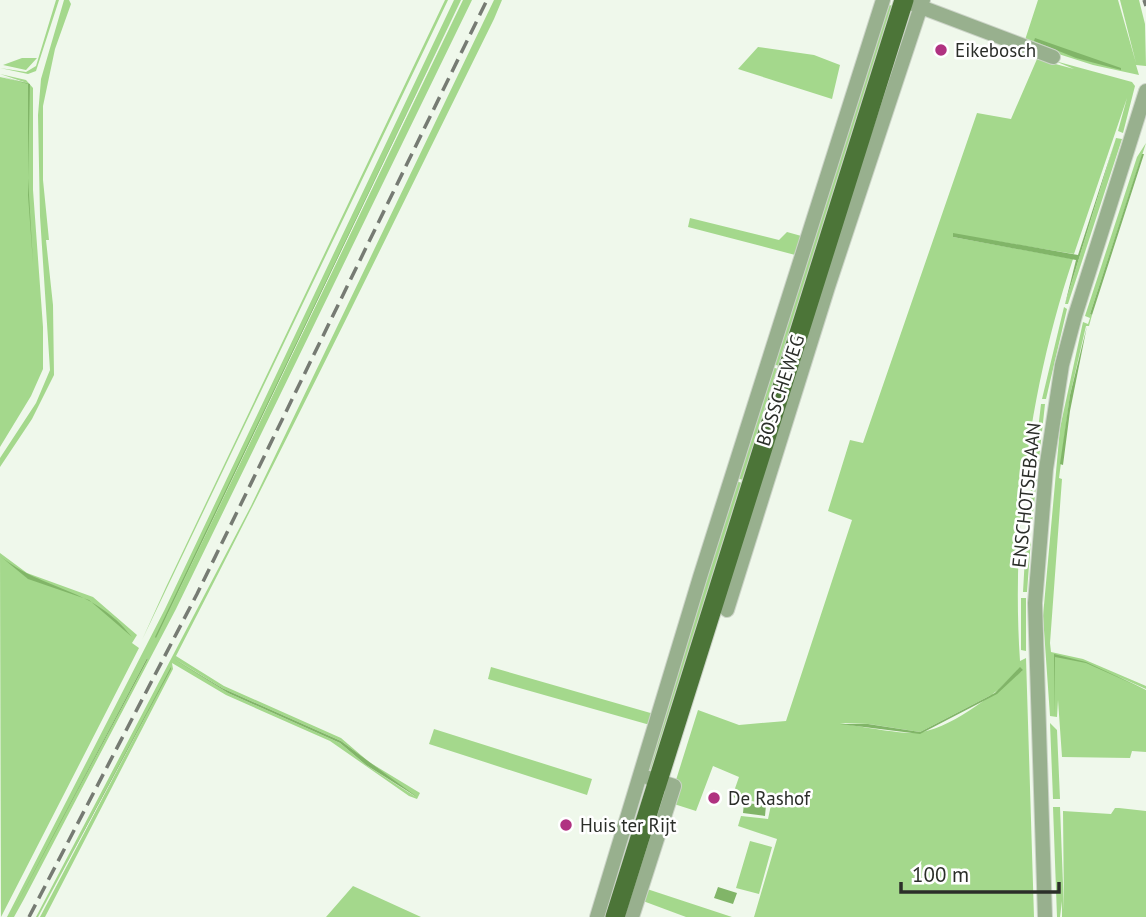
<svg xmlns="http://www.w3.org/2000/svg" width="1146" height="917" font-family="'PT Sans',sans-serif">
	<style>
		.green { fill: #a4d88c; fill-rule: evenodd }
		.water { fill: #81b568 }
		.lines { fill: none; stroke-linecap: round; stroke-linejoin: round }
		.minor-casing { stroke: #ccd4c8; stroke-width: 16 }
		.major-casing { stroke: #ccd4c8; stroke-width: 21 }
		.minor { stroke: #98b08e; stroke-width: 14 }
		.major { stroke: #4c7538; stroke-width: 19 }
		.rail { stroke: #767b73; stroke-width: 3.5; stroke-dasharray: 14 7; stroke-linecap: butt }
		.poi-dot { fill: #b03281; stroke: #fff; stroke-width: 2.5 }
		.labels { text-anchor: middle; stroke-width: 5; stroke-linejoin: round; paint-order: stroke }
		.poi-label { font-size: 19px; fill: #2b2e29; stroke: #fff; text-anchor: start }
		.street-label { font-size: 19px; fill: #2b2e29; stroke: #fff }
	</style>
	<rect width="100%" height="100%" fill="#eff8eb"/>
	<path class="green" d="M56,0H59L36,71L28,74L0,68L26,72L36,66Z
		M64,0H69L71,4L55,49L43,106V180L49,240H46L53,305L54,375L32,419L0,467V458L36,403L50,370L40,216L38,115L41,79Z
		M445,0H448L142,640L166,587Z
		M454,0H461L156,638L463,0H472L176,609L24,899L14,917H7L165,609ZM147,658L148,659L58,827Z
		M494,0H502L494,19C389,232 285,445 176,656L224,686L341,738L369,762L420,793L417,799L409,796L330,741L226,695L172,663L173,669L45,917H40L171,668L38,917H36L251,506ZM175,659L222,688L341,741L416,797L366,765L340,743L228,693Z
		M1038,0H1118L1136,63L1120,0H1139L1145,24L1146,66L1136,65L1139,75L1093,65L1024,43Z
		M888,5L895,6L782,367L773,364Z
		M758,47L814,55L840,65L832,99L738,69Z
		M22,58H37L26,70L3,65Z
		M1037,59L1074,69L1055,61L1132,82L1135,86L1123,133L1118,131L1127,98L1074,254L953,234V237L1073,259C1030,387 1011,527 1020,661L1026,658L1034,917H754L777,839L738,826L741,816L768,819L771,805L732,797L739,777L713,766L696,811L674,804L676,780L698,710L739,725L786,721L852,520L828,511L850,440L863,443L977,113L1011,119ZM1023,670C995,692 952,730 915,733C903,734 855,726 840,723L869,724L920,732L995,693L1012,676Z
		M0,74L26,80L33,88V190L43,327V369L31,396L0,447V77L27,83Z
		M1116,138L1122,139L1068,304H1065Z
		M1146,143L1090,314L1092,315L1089,326H1086L1070,395L1059,478L1062,479L1050,643L1051,652L1083,659L1146,686V689L1117,676L1146,690V752L1132,751L1130,758L1062,757L1058,700L1057,717L1050,716L1043,616L1060,428L1083,322L1088,324L1090,318L1085,316L1137,157Z
		M690,218L779,240L787,232L805,237L799,256L688,227Z
		M1064,307L1067,309L1046,399H1042Z
		M772,367L781,370L746,481L737,478Z
		M1041,404H1045L1031,532H1026Z
		M736,481L745,484L652,771L649,768Z
		M1026,539H1031L1027,592H1023Z
		M0,553L27,573L93,597L137,635L132,643L139,648L1,917Z
		M1021,598H1026V651L1021,650Z
		M491,667L654,714L650,725L488,679Z
		M1050,723L1057,730L1060,799H1053Z
		M434,729L592,779L587,795L429,744Z
		M1053,807H1060L1064,910L1063,811L1111,814L1115,808H1119L1146,811V917H1062V901L1060,917H1057Z
		M750,841L772,847L759,894L736,888Z
		M353,886L421,917H326Z
		M647,889L732,917H686L643,901Z"/>
	<path class="water" d="M461,0L156,638L155,637Z
		M1035,38L1121,68V70L1076,58L1034,41Z
		M0,76L30,84L28,178L33,263L28,195V84Z
		M1115,141L1065,304L1076,260L953,237V233L1078,255Z
		M1142,154H1144L1092,315L1090,314Z
		M1087,326L1070,411L1063,465L1060,464L1070,395Z
		M0,556C45,592 92,586 132,637L89,600L28,579Z
		M1054,654L1086,662L1146,690L1086,663L1055,657V716Z
		M147,658L148,659L10,917Z
		M174,659L222,688L341,741L417,797L366,765L340,743L228,693Z
		M171,667V669L38,917Z
		M1020,667L1023,670L997,694L920,734L840,724H868L920,732L995,693Z
		M744,803L766,805L765,816L743,813Z
		M718,887L737,893L733,904L714,898Z"/>
	<g class="lines">
		<g class="minor-casing">
			<path id="minor" d="M913,4L1053,57
				M727,610L828,287L923,0
				M597,917L700,577L883,0
				M632,917L674,786L649,778
				M1045,917L1035,603L1046,469L1062,365L1075,316L1146,91"/>
		</g>
		<g class="major-casing">
			<path id="major" d="M615,917L904,0"/>
		</g>
		<use href="#minor" class="minor"/>
		<use href="#major" class="major"/>
		<path class="rail" d="M1144,0L1146,6
			M29,917L197,594L487,0"/>
	</g>
	<g class="poi-dot">
		<circle cx="941" cy="50" r="7"/>
		<circle cx="714" cy="798" r="7"/>
		<circle cx="566" cy="825" r="7"/>
	</g>
	<g class="labels">
		<g class="poi-label">
			<text x="955" y="57">Eikebosch</text>
			<text x="728" y="805">De Rashof</text>
			<text x="580" y="832">Huis ter Rijt</text>
		</g>
		<g class="street-label">
			<text transform="translate(780 390) rotate(-72)" y="7">BOSSCHEWEG</text>
			<text transform="translate(1026 495) rotate(-84)" y="7">ENSCHOTSEBAAN</text>
		</g>
	</g>
	<path d="M901 882v10h158v-10" fill="none" stroke="#2b2e29" stroke-width="3.5"/>
	<text x="912" y="882" font-size="21" fill="#2b2e29" stroke="#ffffff" stroke-width="5" paint-order="stroke">100 m</text>
</svg>
